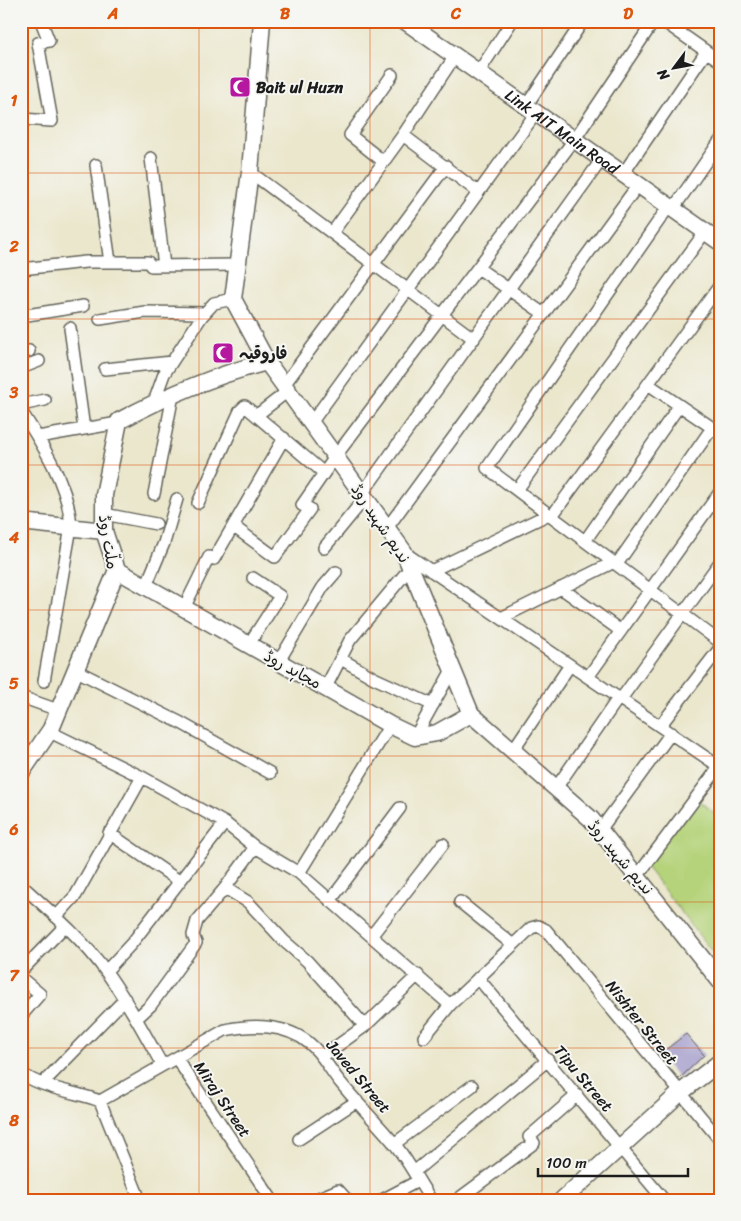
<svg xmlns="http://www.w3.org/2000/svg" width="741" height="1221" font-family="Sriracha,'Playpen Sans Arabic',sans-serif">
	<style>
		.green { fill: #b5d37a; stroke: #68784b }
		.building { fill: #a7a1cd }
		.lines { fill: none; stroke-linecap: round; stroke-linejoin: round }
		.street-casing { stroke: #64635a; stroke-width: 14 }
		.secondary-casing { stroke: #64635a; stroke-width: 19 }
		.street { stroke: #fff; stroke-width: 11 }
		.secondary { stroke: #fff; stroke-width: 16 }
		.grid { fill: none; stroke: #de560d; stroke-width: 1; stroke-opacity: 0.55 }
		.labels { text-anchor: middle; stroke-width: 4; stroke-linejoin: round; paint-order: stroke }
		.poi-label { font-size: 16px; font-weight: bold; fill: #1c1c1c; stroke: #f6f6f2; text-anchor: start }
		.street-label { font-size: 16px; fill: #1c1c1c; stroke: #f6f6f2 }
		.neatline { fill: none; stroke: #de560d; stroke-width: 2 }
		.grid-label { font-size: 16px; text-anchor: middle; font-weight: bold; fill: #de560d }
	</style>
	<rect width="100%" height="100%" fill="#f6f6f2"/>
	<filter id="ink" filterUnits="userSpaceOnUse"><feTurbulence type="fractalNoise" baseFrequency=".02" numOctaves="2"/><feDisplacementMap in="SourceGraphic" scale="10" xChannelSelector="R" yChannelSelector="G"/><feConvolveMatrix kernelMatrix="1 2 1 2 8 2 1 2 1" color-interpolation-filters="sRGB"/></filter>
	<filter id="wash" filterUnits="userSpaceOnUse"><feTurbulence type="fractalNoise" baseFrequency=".0096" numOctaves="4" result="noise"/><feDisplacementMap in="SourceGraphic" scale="20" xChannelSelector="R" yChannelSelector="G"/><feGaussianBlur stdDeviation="1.12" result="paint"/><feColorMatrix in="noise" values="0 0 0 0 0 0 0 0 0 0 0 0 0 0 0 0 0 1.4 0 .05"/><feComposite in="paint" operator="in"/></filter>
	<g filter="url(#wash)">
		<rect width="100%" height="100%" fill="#ebe7cd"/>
		<path class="green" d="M698,800L720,818V954L716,957L644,864Z"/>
		<g id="blocks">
			<path class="building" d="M686,1034L704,1055L679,1079L659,1055Z"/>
		</g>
	</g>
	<g filter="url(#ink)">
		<use href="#blocks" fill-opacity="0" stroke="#64635a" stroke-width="1"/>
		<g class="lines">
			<g class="street-casing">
				<path id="street" d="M663,21L720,61
					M478,73L512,21
					M526,106L583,21
					M21,119L52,121L38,43L49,41L41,21
					M403,135L478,192
					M151,158L164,266
					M384,162L350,135L392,75
					M96,165L110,262
					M250,172L474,339
					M623,174L706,52
					M669,206L487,468L720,642
					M673,209L720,141
					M332,233L403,135L455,56
					M478,268L544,314
					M21,269L86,262H148L151,266L238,265
					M21,316L83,306
					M100,319L145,312L205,313
					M70,328L84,429
					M21,352L29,351
					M21,368L39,361
					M105,369L172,362
					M648,384L720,433
					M284,385L446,166
					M154,402L164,374L202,316L214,303L233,299
					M21,405L45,400
					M21,411C43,445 69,486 71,527L44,681
					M257,415L288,391
					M311,423L536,113
					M38,437L118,423
					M517,490L705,232
					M154,494L173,395
					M362,494L602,159
					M198,503L240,411L245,406L324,473
					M104,514L156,524
					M552,516L720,285
					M233,526L275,557L310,509L302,505L335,457L574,140L654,21
					M387,528L638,185
					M585,541L679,406
					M324,548L365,498
					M405,553L720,767
					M617,564L712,428
					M431,571L549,514
					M146,586L164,543L177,499
					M561,588L621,631
					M184,608L209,557L214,559L284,438
					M501,618L614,562
					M249,644L280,596L253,578
					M341,659L374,678L433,705
					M279,661L323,587L336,572
					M75,670L181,723L270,773
					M588,677L720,492
					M326,687L350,640L410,568
					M21,697L58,710
					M621,699L720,562
					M660,726L720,648
					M48,731L142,777L225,823L255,847L299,873L450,1005
					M415,737L452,670
					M513,750L570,665
					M556,788L619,697
					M600,830L671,733
					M109,833L179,881
					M299,873L390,725
					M638,875L719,767
					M21,885C51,912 84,940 107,973C128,1002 145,1034 162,1065
					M225,888L255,847
					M330,901L400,808
					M460,902L513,945
					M56,917L76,895L142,777
					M372,935L443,844
					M21,971L65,926
					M106,971L132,943L225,823
					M21,978L40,994L21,1016
					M478,978L664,1200
					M137,1018L151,1005L196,943L193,935L197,921L225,888L248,902L284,941L307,961L365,1026
					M424,1037L450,1005L531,928L538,926L546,930L720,1140
					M323,1056L365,1026L418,975
					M177,1059L272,1200
					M21,1073C41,1088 76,1092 100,1101L225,1030C252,1024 286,1024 309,1043C323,1054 329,1069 340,1082C357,1103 376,1122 393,1142C408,1160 418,1181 431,1200
					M42,1084L125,999
					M100,1101L140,1200
					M299,1139L357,1101
					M394,1144L472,1086
					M414,1172L548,1060
					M314,1200L338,1190L347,1200
					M382,1200L418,1181
					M457,1200L534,1143L529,1137L577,1095"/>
			</g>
			<g class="secondary-casing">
				<g id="secondary">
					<path d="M262,21L250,172L233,299L267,362L404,552L471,714L591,819L720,981"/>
					<path id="s1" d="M405,21L720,242"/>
					<path d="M21,522L104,531"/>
					<path d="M117,570L390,725L415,737L437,733L471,714"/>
					<path d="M21,773L51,729L117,570L104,531V495L119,421C166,396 215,375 267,362"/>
					<path d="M562,1200L680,1093L720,1062"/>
				</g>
			</g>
			<use href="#street" class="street"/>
			<use href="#secondary" class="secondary"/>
		</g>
	</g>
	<path class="grid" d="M199,21V1200M370,21V1200M542,21V1200M21,173H720M21,319H720M21,465H720M21,610H720M21,756H720M21,902H720M21,1048H720"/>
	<defs>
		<g id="mosque-square" transform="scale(1.125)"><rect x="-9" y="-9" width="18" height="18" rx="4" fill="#b5179e" stroke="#f6f6f2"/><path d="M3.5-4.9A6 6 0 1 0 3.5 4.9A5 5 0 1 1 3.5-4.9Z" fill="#fff"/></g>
	</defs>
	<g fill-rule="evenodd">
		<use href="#mosque-square" x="240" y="87"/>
		<use href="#mosque-square" x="223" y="353"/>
	</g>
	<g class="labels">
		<g class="poi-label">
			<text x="256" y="93">Bait ul Huzn</text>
			<text x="239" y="359">فاروقیہ</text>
		</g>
		<g class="street-label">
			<text dy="6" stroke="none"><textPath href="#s1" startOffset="192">Link AIT Main Road</textPath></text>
			<text transform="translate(381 523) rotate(56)" y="6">ندیم شہید روڈ</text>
			<text transform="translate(109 542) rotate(81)" y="6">ملّت روڈ</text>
			<text transform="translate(293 669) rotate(29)" y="6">مجاہد روڈ</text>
			<text transform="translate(621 857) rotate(50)" y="6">ندیم شہید روڈ</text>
			<text transform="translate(642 1022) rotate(51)" y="6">Nishter Street</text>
			<text transform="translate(359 1076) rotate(50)" y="6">Javed Street</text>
			<text transform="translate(584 1078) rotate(50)" y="6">Tipu Street</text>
			<text transform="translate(223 1099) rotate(56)" y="6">Miraj Street</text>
		</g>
	</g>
	<rect width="741" height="1221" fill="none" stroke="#f6f6f2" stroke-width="55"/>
	<g transform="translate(674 68) rotate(238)" stroke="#f6f6f2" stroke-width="4" paint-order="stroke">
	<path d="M0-4L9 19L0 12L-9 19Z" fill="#1c1c1c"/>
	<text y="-8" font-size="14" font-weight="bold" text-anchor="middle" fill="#1c1c1c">N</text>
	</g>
	<path d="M538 1168v8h150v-8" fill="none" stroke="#1c1c1c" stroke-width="2.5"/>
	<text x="546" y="1168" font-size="15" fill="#1c1c1c" stroke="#f6f6f2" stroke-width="4" paint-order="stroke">100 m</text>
	<rect x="28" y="28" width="686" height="1166" class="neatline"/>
	<g class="grid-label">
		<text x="113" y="19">A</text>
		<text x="285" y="19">B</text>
		<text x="456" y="19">C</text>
		<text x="628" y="19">D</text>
		<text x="14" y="106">1</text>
		<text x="14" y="252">2</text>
		<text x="14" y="398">3</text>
		<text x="14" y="543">4</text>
		<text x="14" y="689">5</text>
		<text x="14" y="835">6</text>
		<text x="14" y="981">7</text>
		<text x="14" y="1126">8</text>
	</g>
</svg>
